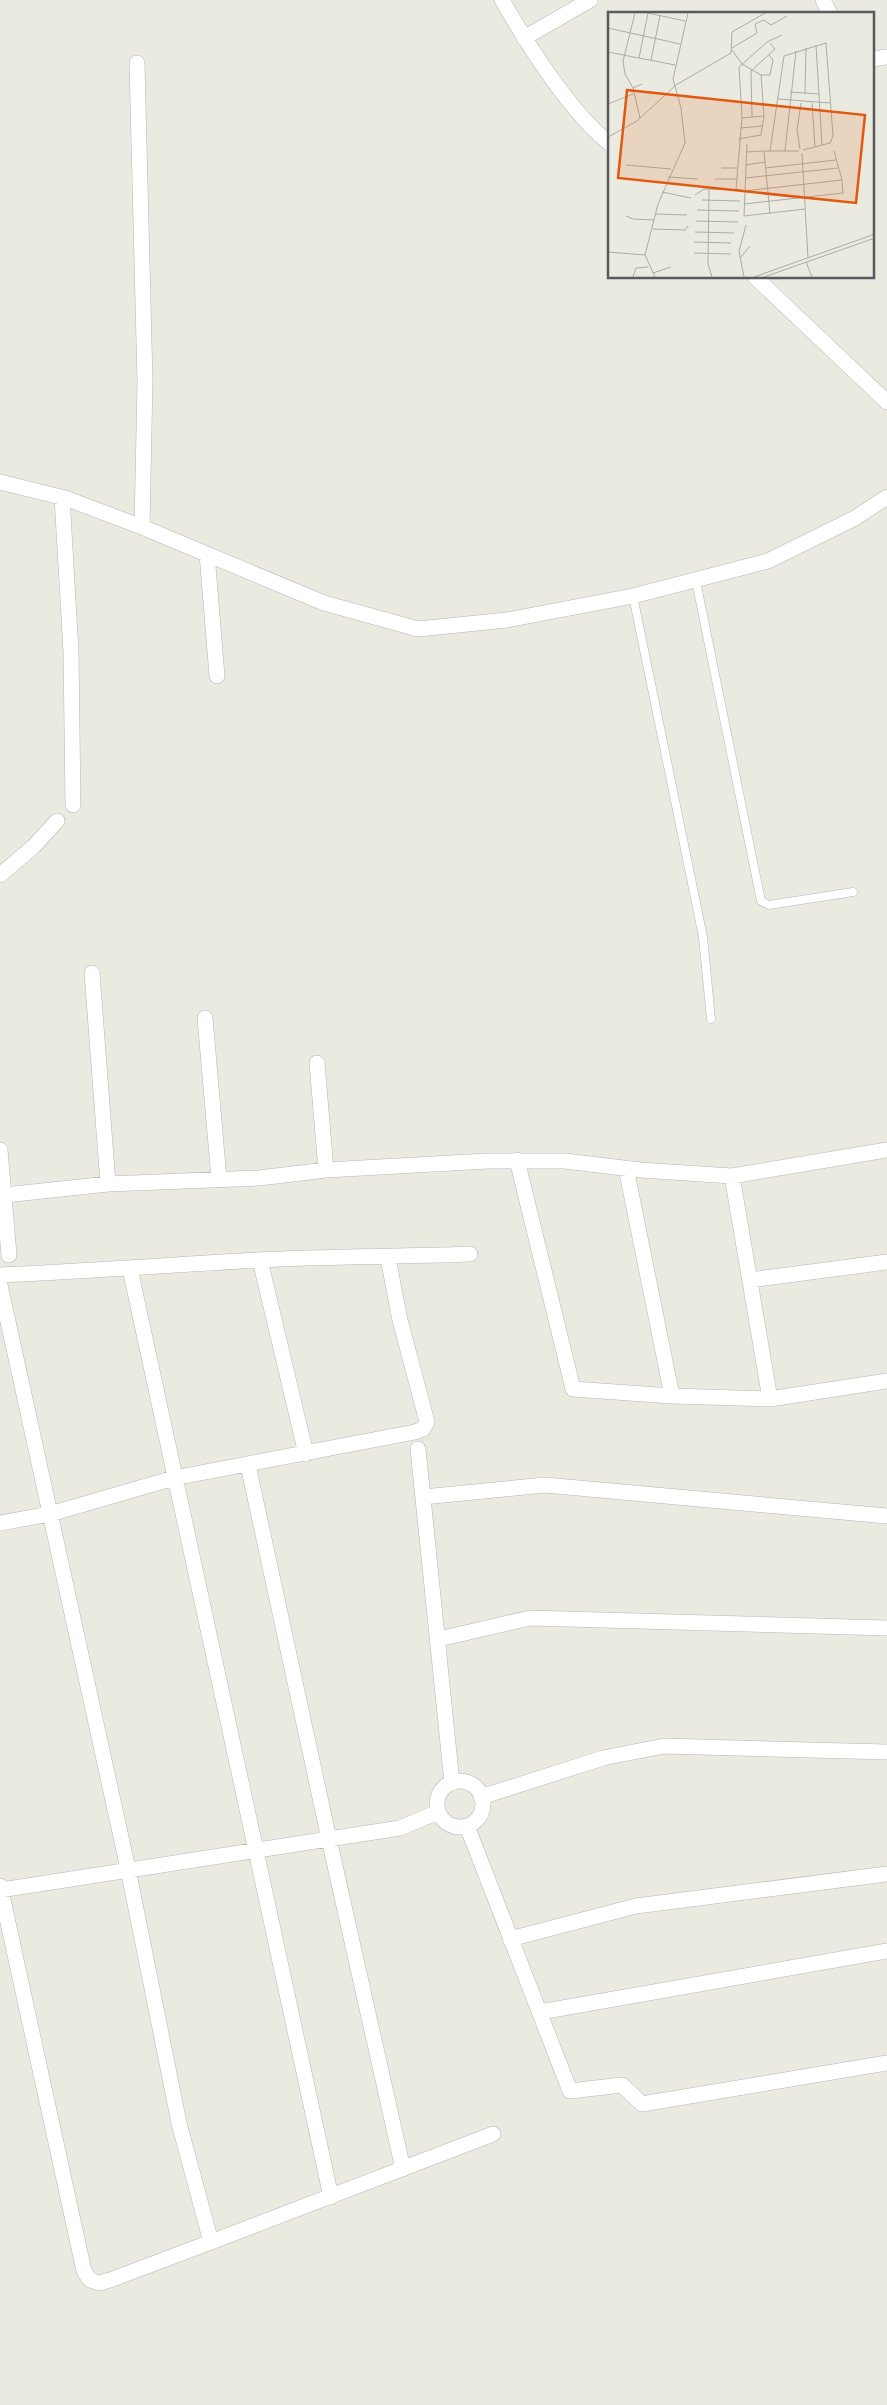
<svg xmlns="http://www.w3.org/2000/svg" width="887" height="2405" font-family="'Public Sans',sans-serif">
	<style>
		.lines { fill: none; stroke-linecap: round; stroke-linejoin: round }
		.lane-casing { stroke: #b6b6bb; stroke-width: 9 }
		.street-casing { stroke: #b6b6bb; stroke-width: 16 }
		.lane { stroke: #fff; stroke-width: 8 }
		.street { stroke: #fff; stroke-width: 15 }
		.inset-road { fill: none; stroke: #acaca8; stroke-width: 1 }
		.view { fill: #e15910; fill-opacity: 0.15; stroke: #e15910; stroke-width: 2.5 }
		.inset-edge { fill: none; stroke: #595a5f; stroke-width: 2.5 }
	</style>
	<rect width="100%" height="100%" fill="#eaeae0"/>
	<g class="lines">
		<g class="lane-casing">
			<path id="lane" d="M696,581L761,901L769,905L853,892
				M633,596L703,937L711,1019"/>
		</g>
		<g class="street-casing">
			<path id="street" d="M502,0C529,47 568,110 610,144
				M823,0L830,14
				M524,38L590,0
				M873,59L887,57
				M137,63L145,381L142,527
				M756,278L887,402
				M0,482L65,498L142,527L324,603L418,629L507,620L633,596L768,561L855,518L887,497
				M62,497L71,652L73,805
				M207,554L217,676
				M0,875L33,847L57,821
				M92,973L108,1184
				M205,1018L219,1179
				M317,1063L326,1170
				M0,1150L9,1255
				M517,1160L573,1389L672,1396L770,1399L887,1381
				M626,1168L672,1396
				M732,1176L770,1399
				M5,1195L108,1184L259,1178L326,1170L488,1161H565L640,1170L732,1176L887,1150
				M260,1260L306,1454
				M130,1269L331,2197
				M0,1275C86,1271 172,1265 258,1260C328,1256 399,1257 470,1254
				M750,1280L887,1262
				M0,1285L128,1869L179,2123L211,2242L493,2134
				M418,1449L452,1783
				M248,1465L329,1839L403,2169
				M423,1497L545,1485L887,1516
				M0,1523L50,1514L174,1478L415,1432L423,1429L427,1422L400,1320L388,1258
				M439,1639L530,1618L887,1628
				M437 1804a23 23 0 1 1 46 0a23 23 0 1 1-46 0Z
				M481,1797L603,1758L664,1746L887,1752
				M467,1826L570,2091L622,2085L642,2104L887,2063
				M0,1886L84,2271L90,2280L99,2283L110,2280L211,2242
				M0,1890L400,1828L438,1812
				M510,1939L636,1906L887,1874
				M540,2012L887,1951"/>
		</g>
		<use href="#lane" class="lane"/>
		<use href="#street" class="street"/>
	</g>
	<g transform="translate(608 12)">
		<rect width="266" height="266" fill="#eaeae0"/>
		<path class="inset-road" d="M40,1L77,9M0,16L72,32M208,33L214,133M124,36L149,21L147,12L156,8L163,13L179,4M124,38L134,52L153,63H162L165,48L161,43M0,40L67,53M31,46L40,1M43,48L52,4M25,76L17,62L15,49L27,1M182,80L211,82M197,82L198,36M170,87L222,91M204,91L207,135M0,92L25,82M144,105L143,59L167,37L162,31M32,106L25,76L34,72M134,106L156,104M132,116L155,114M0,125L29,109L68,73L123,41L124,20L157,1M130,127L153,123L156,104L153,63M139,132L136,204L197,197M192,137L189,118L193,91M157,139H191M162,139L176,44L218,31L225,124L222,131L195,138M177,139L188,39M138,140L156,139L162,202M194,141L200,246M18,153L63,157M137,153L157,150M113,156H129M157,156L228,148M60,165L90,167M137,166L230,156M107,167H128M128,177L134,106L131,55L159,30L174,23M101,178L100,252L104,265M136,179L234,168L226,139M54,180L83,186M87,183L96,177L134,178M94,188L132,189M136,192L235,181L234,168M89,198L131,199M48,202L79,203M18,204L25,207L46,208M88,209L130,210M45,217L77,218L80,214M87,220L126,221M86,230L123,231M0,240L37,243M86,241L123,242M132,246L142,234M198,250L204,265M45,261L63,255M25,265L28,256L40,255M47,265L37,243L50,192L77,131L73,96L65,67L80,1M136,265L131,239L138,213M146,265L267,222M156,265L267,226"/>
		<path class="view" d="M19,78L257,103L248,191L10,166Z"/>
		<rect width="266" height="266" class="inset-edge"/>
	</g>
</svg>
